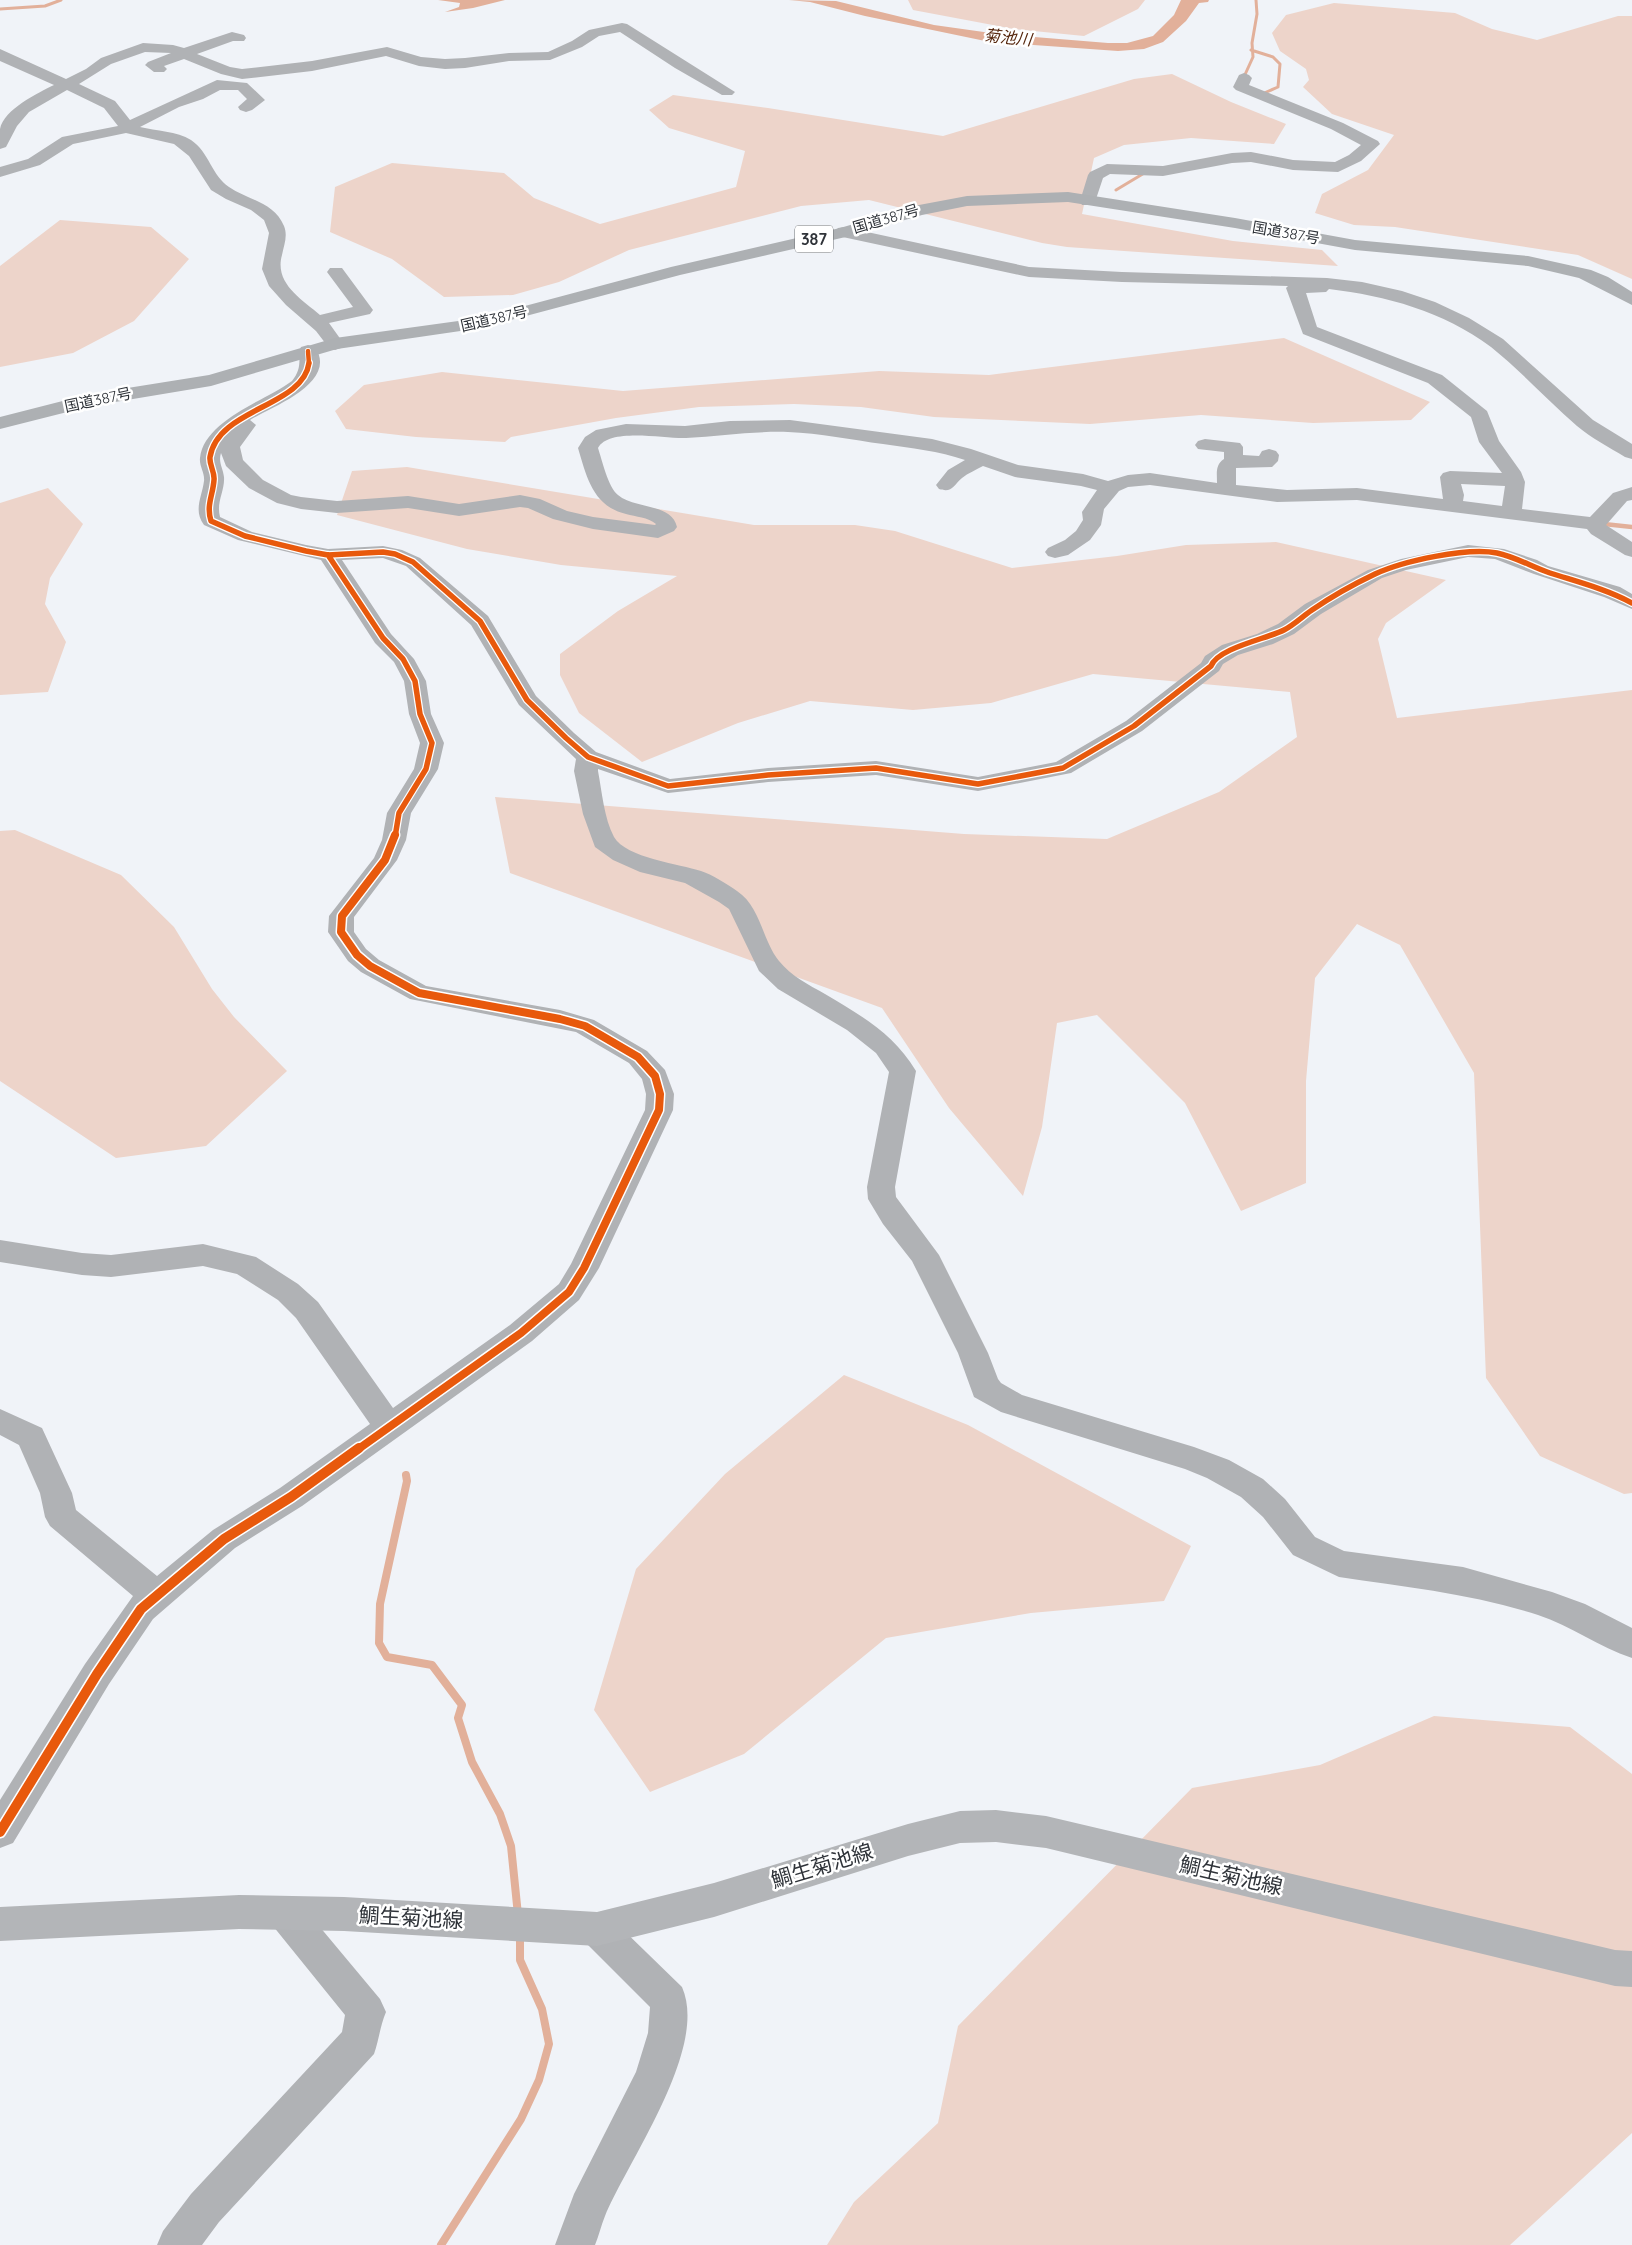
<svg xmlns="http://www.w3.org/2000/svg" width="1632" height="2245" font-family="Quicksand,'Noto Sans JP',sans-serif">
	<style>
		.green { fill: #edd4ca }
		.water { fill: #e2b09a }
		.lines { fill: none; stroke-linecap: round; stroke-linejoin: round }
		.stream-far2 { stroke: #e2b09a; stroke-width: 3 }
		.stream-far1 { stroke: #e2b09a; stroke-width: 4.5 }
		.stream { stroke: #e2b09a; stroke-width: 8 }
		.minor { fill: #b0b2b5; fill-rule: evenodd }
		.major { fill: #b3b5b8; fill-rule: evenodd }
		.highway { fill: #adb0b3; fill-rule: evenodd }
		.cycleway-far3-casing { stroke: #fff; stroke-width: 6 }
		.cycleway-far2-casing { stroke: #fff; stroke-width: 8 }
		.cycleway-far1-casing { stroke: #fff; stroke-width: 11 }
		.cycleway-casing { stroke: #fff; stroke-width: 13 }
		.cycleway-far3 { stroke: #e8590c; stroke-width: 4.5 }
		.cycleway-far2 { stroke: #e8590c; stroke-width: 5.5 }
		.cycleway-far1 { stroke: #e8590c; stroke-width: 8 }
		.cycleway { stroke: #e8590c; stroke-width: 10 }
		.labels { text-anchor: middle; stroke-width: 5; stroke-linejoin: round; paint-order: stroke }
		.far-street-label { font-size: 15px; fill: #2f3339; stroke: #fff }
		.far-water-label { font-size: 16px; font-style: italic; fill: #56270e; stroke: #fff }
		.shield { fill: #fff; stroke: #6d7074; stroke-width: 1 }
		.shield-label { font-size: 16px; font-weight: bold; fill: #2f3339 }
		.near-street-label { font-size: 21px; fill: #2f3339; stroke: #fff }
	</style>
	<rect width="100%" height="100%" fill="#f0f3f8"/>
	<path class="green" d="M908,0H1145L1138,9L1084,36L1014,29L913,10Z
		M1334,3L1455,13L1492,29L1537,40L1618,16H1632V279L1578,255L1395,227L1354,225L1315,213L1322,194L1368,170L1394,135L1332,114L1303,87L1309,80L1306,69L1280,51L1272,33L1286,15Z
		M1172,74L1231,102L1286,124L1274,144L1191,138L1124,145L1094,158L1082,214L1233,241L1322,250L1338,266L1067,247L1042,243L869,200L801,206L629,250L559,282L513,295L444,297L392,259L330,232L335,187L392,163L504,173L534,198L600,224L736,187L745,151L669,128L649,110L673,95L768,108L943,136L1134,79Z
		M60,220L151,227L189,259L134,321L73,353L0,367V266Z
		M1284,338L1430,402L1411,420L1313,423L1201,415L1090,424L934,417L861,407L794,404L699,407L616,418L511,437L505,442L416,437L346,429L335,411L364,385L442,372L623,391L879,371L989,375Z
		M407,467L754,525H855L895,531L1012,568L1117,556L1186,545L1276,542L1446,580L1386,623L1378,639L1397,718L1632,690V1493L1624,1494L1540,1456L1486,1378L1474,1073L1400,945L1357,924L1315,978L1306,1081V1183L1241,1211L1185,1103L1097,1015L1057,1023L1042,1127L1023,1196L949,1108L882,1008L510,873L495,797L964,834L1107,839L1219,792L1297,737L1290,692L1093,674L991,703L913,710L810,701L738,723L642,762L579,713L560,675V654L618,611L677,576L561,565L467,549L337,515L352,471Z
		M48,488L83,524L50,578L45,604L66,642L48,692L0,695V503Z
		M15,830L121,875L174,927L212,989L234,1017L287,1071L206,1146L116,1158L0,1081V831Z
		M844,1375L968,1425L1191,1546L1164,1601L1031,1613L886,1638L744,1754L650,1792L594,1710L636,1569L725,1474Z
		M1434,1716L1570,1727L1632,1774V2133L1510,2245H827L854,2202L938,2123L958,2026L1192,1788L1320,1765Z"/>
	<path class="water" d="M438,0H505L473,8L445,12L459,7L460,3Z
		M789,0L836,1L934,25L998,34L1108,43H1127L1153,36L1174,15L1181,0H1209L1208,2L1199,3L1186,21L1163,42L1144,49L1118,51L990,42L865,16L810,2Z"/>
	<g class="lines">
		<path class="stream-far2" d="M0,9L45,6L61,0
			M1251,50L1273,57L1280,64L1278,87L1262,94
			M1243,79L1253,57L1252,43L1257,14L1256,0
			M1116,190L1146,172"/>
		<path class="stream-far1" d="M1604,524L1632,527"/>
		<path class="stream" d="M406,1475L407,1481L380,1604L379,1643L387,1657L432,1665L462,1705L458,1718L472,1762L500,1814L511,1846L518,1915
			M441,2245L521,2119L539,2080L549,2044L542,2009L520,1960V1934"/>
		<path class="minor" d="M622,23L627,24L735,92L732,95H722L675,68L620,32L599,36L582,47L550,60L509,61L465,68L445,69L419,66L386,56L312,71L242,79L221,74L184,59L164,66L167,69L164,72H154L145,65L148,62L171,53L145,52L111,64L79,84L115,101L130,120L217,80L247,83L265,100L252,110L246,112L240,110L238,107L247,99L238,90H220L203,99L179,107L140,127C156,131 177,131 191,140C209,152 212,176 229,187C248,200 274,202 284,226C288,236 284,245 282,255C274,283 301,299 320,315L353,307L327,272L330,268H342L373,310L370,314L329,323L344,344L341,348L335,350L329,348L316,331L286,305L269,286L262,269L269,233L264,220L251,210L226,199L211,190L189,156L174,144L126,133L73,144L40,165L0,177V167L28,159L62,137L118,126L104,108L67,90L29,112L17,126L6,147L0,149C0,143 0,135 0,129C4,109 38,93 54,85L0,61V49L66,79L86,69L101,58L143,43L173,45L184,48L232,32L244,35L246,38L244,41H233L197,54L230,67L242,69L312,61L387,47L421,57L445,59L465,58L509,53L548,52L572,41L589,30Z
			M1244,73L1249,75L1252,78L1249,85L1343,123L1378,141L1380,144L1361,161L1338,172L1293,170L1251,162L1232,163L1163,176L1110,174L1103,178L1094,205H1082L1080,201L1088,175L1090,172L1107,164L1163,166L1232,153L1251,152L1293,160L1335,162L1349,155L1361,145L1331,129L1236,90L1233,87L1239,75Z
			M844,227L1029,267L1122,272L1327,278L1362,282L1402,291L1435,302L1469,318L1503,339L1593,420L1632,444V459L1625,457C1609,447 1591,438 1577,426C1548,401 1521,371 1491,347C1443,311 1386,296 1329,289L1326,292L1306,293L1317,327L1442,375L1487,411L1499,441L1521,472L1525,482L1522,509L1590,517L1613,493L1632,487V500L1627,501L1606,525L1632,542V557L1625,555L1591,534L1587,529L1357,500L1277,502L1150,485L1128,487L1119,491L1104,509L1101,525L1090,540L1068,555L1055,558L1048,556L1045,552L1048,548L1065,540L1076,531L1083,520L1082,512L1097,490L1081,486L1015,477L983,466C976,470 968,473 962,478C953,486 952,493 939,489L936,485L948,470L965,460C939,451 911,448 883,444C852,440 820,433 788,432C754,431 720,436 686,438C665,439 609,427 598,448C602,460 608,487 618,495C634,509 672,503 677,527L674,531L658,538L593,529L553,519L528,508L520,507L459,516L408,508L337,513L301,509L277,503L249,488L226,466L221,453C218,462 223,468 224,477C225,491 216,502 220,517L252,532L306,545L328,549L383,546L402,550L420,558L488,616L536,696L574,733L596,752L670,779L768,768L876,761L978,777L1056,762L1126,721L1201,663L1205,656L1222,645L1257,634L1278,624L1305,604L1368,570L1401,559L1468,545L1504,549L1537,560L1548,566L1620,587L1632,594V609L1604,597L1534,574L1495,559L1468,557L1406,570L1382,578L1321,614L1294,634L1273,644L1238,655L1223,664L1219,671L1142,731L1071,773L978,791L876,775L768,782L668,793L598,769V771C602,792 604,818 614,837C626,858 680,864 701,871C713,875 727,884 737,891C761,907 762,940 779,961C791,976 809,985 825,994C862,1016 894,1034 916,1071L895,1187L896,1197L939,1255L988,1353L998,1379L1001,1383L1022,1395L1194,1447L1229,1460L1263,1479L1285,1499L1315,1537L1344,1551L1463,1567L1552,1592L1585,1604L1632,1628V1658C1599,1647 1571,1626 1538,1615C1473,1594 1406,1587 1339,1577L1293,1555L1263,1517L1241,1497L1207,1478L1185,1469L1001,1412L974,1397L958,1353L912,1261L883,1224L868,1199L867,1187L889,1072L876,1053L847,1030L778,989L759,971L729,909L719,902L685,883L640,872L613,860L595,847L583,814L574,771L576,759L519,705L471,625L406,566L383,558L342,560L391,634L414,659L426,681L431,714L444,743L438,769L411,813L406,840L397,860L354,917V932L366,949L379,960L426,986L560,1010L594,1020L647,1051L665,1070L674,1094L673,1110L599,1268L579,1300L532,1341L302,1506L235,1548L153,1619L109,1684L13,1843L0,1848V1800L85,1664L133,1596L50,1526L45,1517L40,1493L19,1445L0,1435V1409L42,1428L72,1493L76,1510L157,1576L213,1530L280,1488L370,1424L296,1318L278,1300L237,1274L203,1266L111,1277L82,1275L0,1262V1240L82,1253L111,1255L203,1244L256,1257L298,1284L318,1302L393,1408L510,1325L559,1284L571,1264L645,1110L646,1094L642,1079L629,1063L576,1032L410,999L361,972L348,961L328,932L329,916L374,858L382,840L387,813L414,769L420,743L409,714L404,681L394,662L375,643L321,560L238,540L204,525C193,510 202,497 204,481C205,473 199,466 200,458C204,420 267,400 292,381C300,371 300,363 299,351L301,347L308,345L315,347C339,383 271,407 250,420L256,425L240,447L243,460L263,480L291,495L301,497L337,501L408,496L459,504L520,495L540,499L567,511L593,517L655,525L656,524C648,517 636,517 626,514C593,506 587,478 578,448L585,437L596,430L626,424L685,426L730,421L790,420L932,439L971,449L1018,465L1083,474L1108,481L1128,475L1150,473L1217,483C1217,473 1215,465 1224,459V452L1198,449L1195,445L1198,441L1205,439L1240,443L1243,447V455L1259,456L1262,451L1269,449L1276,451L1279,455L1278,461L1272,467L1236,468V485L1287,490L1357,488L1443,499L1440,477L1443,473L1450,471L1502,473L1479,442L1471,417L1428,383L1303,334L1286,288L1288,286L1122,282L1029,277L838,236L835,232L838,228ZM1461,484L1505,486L1502,506L1463,501L1464,495Z
			M286,1897L299,1902L380,1999L386,2012C380,2026 379,2040 374,2054L219,2222L202,2245H157L163,2231L191,2194L342,2032L345,2015L273,1926L268,1914L273,1902Z
			M597,1912L610,1917L682,1987C709,2048 629,2159 605,2216C601,2226 599,2235 595,2245H555L574,2194L636,2072L648,2033L650,2007L584,1941L579,1929L584,1917Z"/>
		<path class="major" d="M996,1810L1046,1816L1615,1950L1632,1951V1987L1615,1986L1046,1848L996,1842L960,1843L908,1856L714,1917L597,1946L344,1931L239,1929L0,1941V1907L239,1895L344,1897L597,1912L714,1883L908,1824L960,1811Z"/>
		<path class="highway" d="M1068,192L1235,218L1355,240L1528,256L1591,270L1608,277L1632,292V305L1579,278L1528,266L1355,250L1235,228L1068,202L967,206L922,215L850,236L680,275L481,328L337,349L211,386L91,406L0,429V417L90,394L209,375L335,338L480,318L671,267L840,228L919,205L967,196Z"/>
		<g class="cycleway-far3-casing">
			<path id="cycleway-far3" d="M308,351L309,364"/>
		</g>
		<g class="cycleway-far2-casing">
			<path id="cycleway-far2" d="M309,363C303,407 218,408 210,457C209,465 215,472 214,480C213,495 206,505 211,521L245,536L306,551L328,555L383,552L395,554L413,562L480,621L527,700L566,738L588,757L668,786L768,775L876,768L978,784L1063,768L1134,726L1211,666C1218,648 1266,639 1284,630C1294,625 1303,616 1312,610C1331,597 1354,584 1375,574C1403,561 1467,547 1497,553C1516,557 1532,567 1550,573C1578,582 1606,589 1632,603
				M328,555L383,638L403,659L415,681L420,714L432,743L426,769L399,813L395,837"/>
		</g>
		<g class="cycleway-far1-casing">
			<path id="cycleway-far1" d="M357,1450L521,1333L569,1292L584,1268L659,1110L660,1094L655,1076L638,1057L585,1026L560,1019L419,993L370,966L357,955L341,932L342,916L385,860L395,835"/>
		</g>
		<g class="cycleway-casing">
			<path id="cycleway" d="M0,1832L97,1674L141,1609L224,1539L291,1497L359,1448"/>
		</g>
		<use href="#cycleway-far3" class="cycleway-far3"/>
		<use href="#cycleway-far2" class="cycleway-far2"/>
		<use href="#cycleway-far1" class="cycleway-far1"/>
		<use href="#cycleway" class="cycleway"/>
	</g>
	<g class="labels">
		<g class="far-street-label">
			<text transform="translate(886 219) rotate(-16)" y="5">国道387号</text>
			<text transform="translate(1286 233) rotate(10)" y="5">国道387号</text>
			<text transform="translate(494 319) rotate(-13)" y="5">国道387号</text>
			<text transform="translate(98 400) rotate(-12)" y="5">国道387号</text>
		</g>
		<g class="far-water-label">
			<text transform="translate(1008 37) rotate(6)" y="6">菊池川</text>
		</g>
		<rect class="shield" x="795" y="225.5" width="38" height="27" rx="4"/>
		<g class="shield-label">
			<text x="814" y="245">387</text>
		</g>
		<g class="near-street-label">
			<text transform="translate(822 1866) rotate(-17)" y="7">鯛生菊池線</text>
			<text transform="translate(1231 1876) rotate(13)" y="7">鯛生菊池線</text>
			<text transform="translate(411 1918) rotate(3)" y="7">鯛生菊池線</text>
		</g>
	</g>
</svg>
